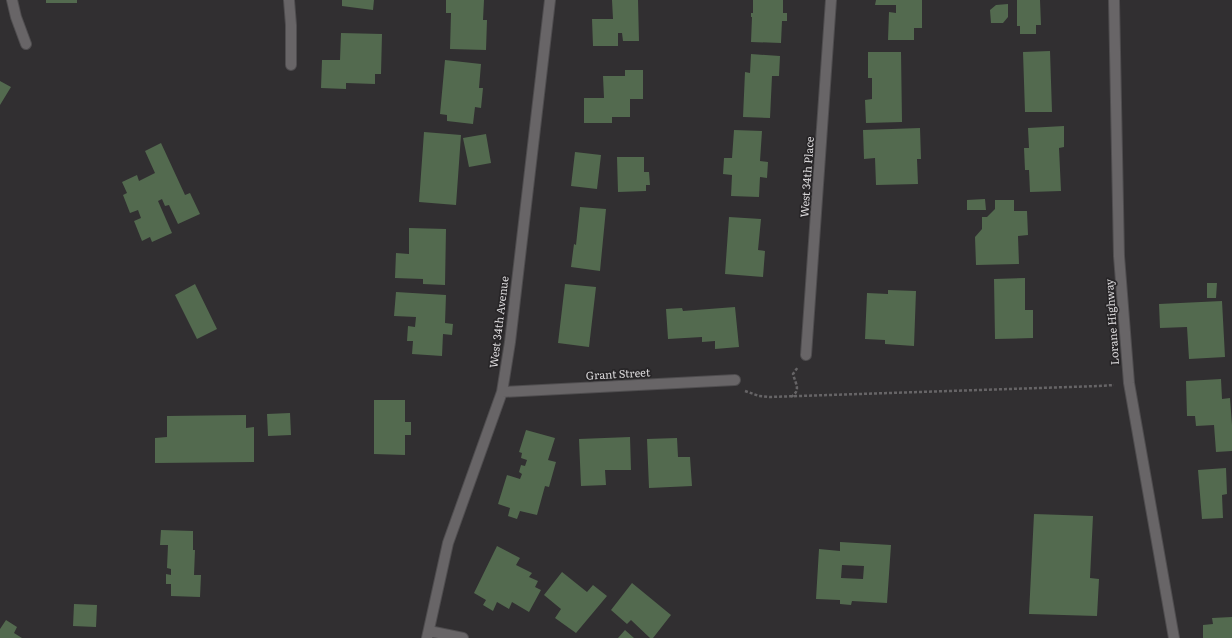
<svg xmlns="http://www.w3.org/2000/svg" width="1232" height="638" font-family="Literata,serif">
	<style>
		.building { fill: #536a4f; fill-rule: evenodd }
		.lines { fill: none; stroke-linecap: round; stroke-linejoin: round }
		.street-casing { stroke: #4f4d4f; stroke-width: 12 }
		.secondary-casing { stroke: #4f4d4f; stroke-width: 12 }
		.path { stroke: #666466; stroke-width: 2.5; stroke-dasharray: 3 2; stroke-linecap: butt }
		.street { stroke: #686567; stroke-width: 10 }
		.secondary { stroke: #686567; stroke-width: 10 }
		.labels { text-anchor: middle; stroke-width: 3.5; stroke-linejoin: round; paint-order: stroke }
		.street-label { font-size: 11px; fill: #dad8da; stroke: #272527 }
	</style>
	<rect width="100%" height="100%" fill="#312f31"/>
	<path class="building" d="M46,0H77V3H46Z
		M342,0H374L373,10L342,6Z
		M446,0H484L483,20H487L486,50L450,49L451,13H446Z
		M612,0H638L639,41H623L622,33H618V46H593L592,19H613Z
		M753,0H783V13H787V21H782L781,43L751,42L752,17H751V13H753Z
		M876,0H922V28H914V40H888L889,12L896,13V5H875Z
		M1017,0H1040L1041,25H1036V34H1020V26H1017Z
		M1008,4V17L1003,23H991L990,10L996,5Z
		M341,33L382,34L381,74H375V84L346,83V89L321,88L322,60H340Z
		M1050,51L1052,112H1025L1023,52Z
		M868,52H901L902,122L866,123L865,100L872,99V78H868Z
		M751,54L780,56L779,76H772L770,118L743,117L745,72L750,73Z
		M445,60L481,64L479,88H483L481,108L475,107L473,124L447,121V115L440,114Z
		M625,70H643V99H630V117H612V123H584V98H604L603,76H625Z
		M0,81L11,87L0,105Z
		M1064,126V147L1059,148L1061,191L1030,192L1029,170H1025L1024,148H1029L1028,128Z
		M920,128L921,159H917L918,184L876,185L875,158L864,159L863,130Z
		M734,130L762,131L760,161L768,162L767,178L760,177L759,197L731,196L732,175L723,174L724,158H732Z
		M424,132L461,135L456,205L419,202Z
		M486,134L491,163L469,167L463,138Z
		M161,143L185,195L190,193L200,214L178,224L169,205L165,206L162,199L158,201L172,233L152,242L150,237L142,241L134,221L141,218L138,210L130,213L123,195L127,193L122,182L137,175L139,181L155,173L145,151Z
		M575,152L601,155L597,189L571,186Z
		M617,157H644V172H649L650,185H646V191L618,192Z
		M985,199L986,210H967V200Z
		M995,200H1014V211H1027L1028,235L1018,236L1019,264L976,265L975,237L982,229V217H987L995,209Z
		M580,207L606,209L600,271L571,267L574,244L576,245Z
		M729,217L761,219L758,250L765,251L763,277L725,274Z
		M409,228L446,229L445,285L423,284V279L395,278L396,253L409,254Z
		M1025,278V310H1033V338L995,339L994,279Z
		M1207,283H1217L1216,298H1207Z
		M195,284L217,329L197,339L175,295Z
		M565,284L596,287L589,347L558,343Z
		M888,290L916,291L914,346L885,344V340L865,339L867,293L888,294Z
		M396,292L446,295L445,323L453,324L452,335L443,334L442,356L412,354L413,341H407L408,326L415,327L416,317L394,316Z
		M1222,301L1225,357L1189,359L1187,327L1160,328L1159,304Z
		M735,307L739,347L715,349V341L702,342V337L668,339L666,309L682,308L683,311Z
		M1221,379L1222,399L1230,398L1232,425V451L1216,452L1214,425L1196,426L1195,416H1187L1186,381Z
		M374,400H405V422H411V435H405V455L374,454Z
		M290,413L291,435L268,436L267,414Z
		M246,415V428L254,427V462L155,463V438L167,437V416Z
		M526,430L555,438L548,460L556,462L549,487L545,486L537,515L520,511L517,519L508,516L510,508L498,504L507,475L520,479L522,474L519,472L521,465L525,466L527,460L521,458L522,453L519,452Z
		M630,437L631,470H605L606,485L581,486L579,439Z
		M677,438L678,457H690L692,486L649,488L647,439Z
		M1226,468L1227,494L1222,495L1223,518L1202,519L1198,470Z
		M1034,514L1093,516L1090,578L1099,579L1097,616L1029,614Z
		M161,530L193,531V550H195L194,575H201L200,597L171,596V584H166V574L171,575V569L167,568L168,545H160Z
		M840,542L891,545L887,603L852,601L851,605L840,604V600L816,599L819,549L840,551ZM842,565L864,566L863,579L841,578Z
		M497,546L520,558L516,565L532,573L529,577L538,581L535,587L541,590L529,612L512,602L509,609L497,602L493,611L483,605L486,600L474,593Z
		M562,572L587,592L593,585L607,596L576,633L555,618L561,609L544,595Z
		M632,583L671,615L653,638H650L631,620L627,624L611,610Z
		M74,604L97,605L96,627L73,626Z
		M1232,617V638H1203V625L1213,624L1212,618Z
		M6,620L17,627L14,633L22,638H0V629Z
		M625,630L634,638H618Z"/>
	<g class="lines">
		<g class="street-casing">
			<path id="street" d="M12,0L16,17L26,44
				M289,0L291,25V65
				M806,355L831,0
				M502,392L735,380
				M429,631L463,638
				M427,638L448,543L502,392L510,342L550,0"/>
		</g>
		<g class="secondary-casing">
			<path id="secondary" d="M1114,0L1119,256L1129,383L1174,638"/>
		</g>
		<path class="path" d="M745,391L759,396L770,397L1099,386L1114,385
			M791,397C801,390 796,385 793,374L798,367"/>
		<use href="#street" class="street"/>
		<use href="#secondary" class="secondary"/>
	</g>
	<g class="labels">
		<g class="street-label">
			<text transform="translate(807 177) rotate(-86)" y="4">West 34th Place</text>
			<text transform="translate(499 322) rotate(-83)" y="4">West 34th Avenue</text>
			<text transform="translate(1112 322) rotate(-94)" y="4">Lorane Highway</text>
			<text transform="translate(618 374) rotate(-3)" y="4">Grant Street</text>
		</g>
	</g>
</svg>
